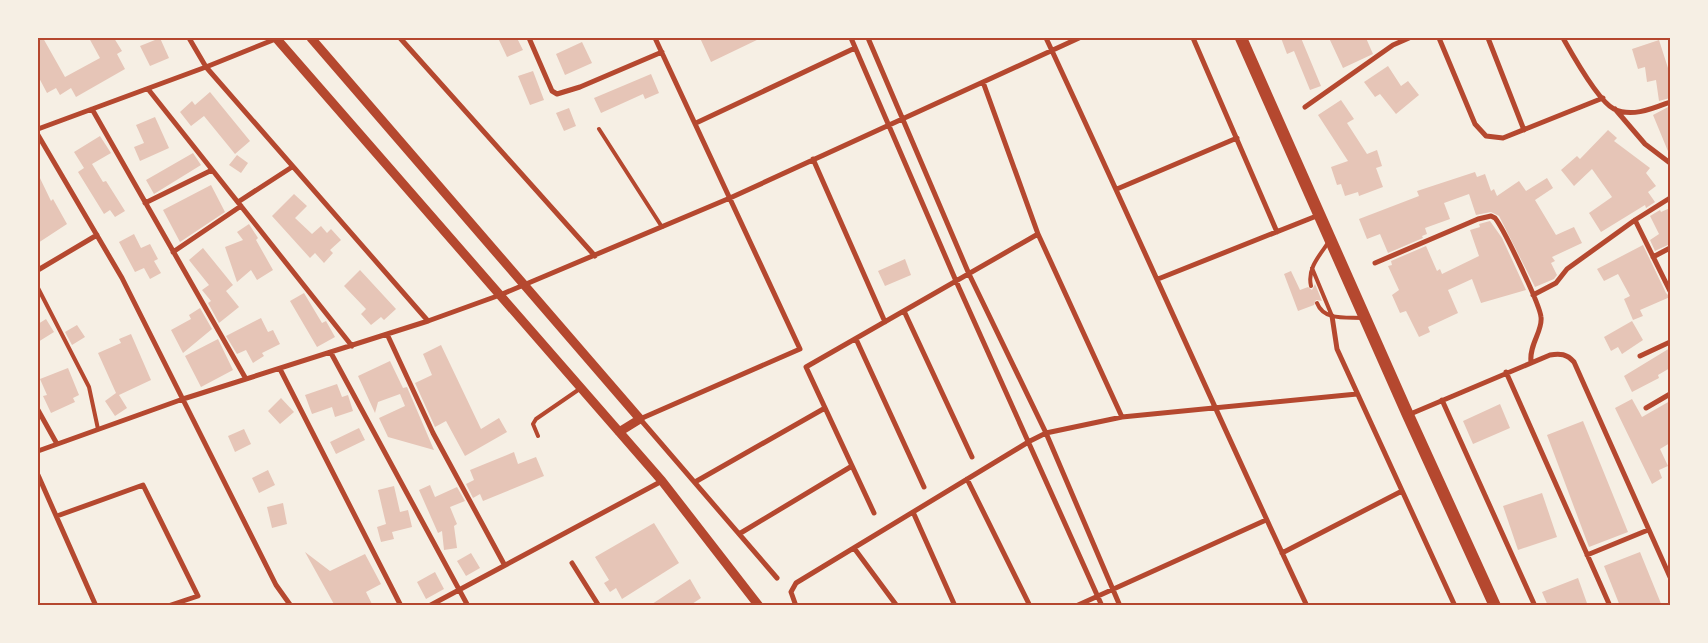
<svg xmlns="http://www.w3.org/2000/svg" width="1708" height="643" font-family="'IBM Plex Sans',sans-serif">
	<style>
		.building { fill: #e6c5b7 }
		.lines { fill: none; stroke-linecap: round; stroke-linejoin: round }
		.service { stroke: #b5482f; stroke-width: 4 }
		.minor { stroke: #b5482f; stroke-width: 5 }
		.tertiary { stroke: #b5482f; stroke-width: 9 }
		.primary { stroke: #b5482f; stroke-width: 12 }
		.neatline { fill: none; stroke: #b5482f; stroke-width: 2 }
	</style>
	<rect width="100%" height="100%" fill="#f6efe4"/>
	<path class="building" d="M38,38H43L65,77L100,58L89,38H114L122,51L117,54L125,69L76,97L71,88L60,95L56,88L47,93L38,76Z
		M160,38L169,58L150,66L140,46Z
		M498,38H517L523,50L507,57Z
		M700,38H761L711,62Z
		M1281,38H1301L1321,86L1310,90L1294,51L1287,54Z
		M1329,38H1366L1373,54L1343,68Z
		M1659,40L1668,68L1670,67V98L1659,101L1656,80L1647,82L1645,67L1638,69L1632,49Z
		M582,42L592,63L565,75L556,54Z
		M1388,66L1401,86L1408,81L1419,95L1396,114L1380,94L1375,97L1364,82Z
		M533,71L544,100L530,105L518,76Z
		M651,74L659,93L645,99L643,94L601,113L594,98Z
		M210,92L250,141L235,154L204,116L191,126L180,112L192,101L195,105Z
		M1341,100L1354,119L1347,123L1367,154L1377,150L1382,166L1376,168L1383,187L1359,196L1358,192L1345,196L1341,184L1337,185L1331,167L1348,161L1318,115Z
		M1670,106V156L1653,115Z
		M569,108L576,126L564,131L556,113Z
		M155,117L169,148L140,161L134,147L144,143L136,125Z
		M1608,130L1617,138L1614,141L1650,168L1646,173L1656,186L1648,192L1655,202L1646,208L1645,205L1601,232L1589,213L1612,197L1592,169L1574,186L1561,170L1577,156L1580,159Z
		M100,136L111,153L92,164L103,182L106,181L125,211L115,217L110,210L104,214L78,172L84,168L74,152Z
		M193,153L201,165L154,194L146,180Z
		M237,155L248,163L241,173L229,165Z
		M1475,172L1477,177L1485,174L1491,191L1494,189L1497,196L1519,181L1526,191L1547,178L1553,188L1535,200L1556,235L1574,227L1582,243L1552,257L1555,261L1551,263L1557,275L1554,279L1535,287L1499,216L1491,212L1476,215L1469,194L1444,203L1450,219L1425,228L1427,234L1422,236L1423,238L1388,253L1380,234L1367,239L1359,219L1419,196L1417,191Z
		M38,174L51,201L53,199L67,224L38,243Z
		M211,185L225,212L180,242L163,210Z
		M294,194L307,206L295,218L312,234L321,226L327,233L331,229L341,240L330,250L333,253L324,263L315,253L310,258L272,216Z
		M1670,208V244L1655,251L1650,240L1659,234L1650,216L1660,210L1661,212Z
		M1490,221L1502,238L1526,290L1481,303L1472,279L1448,290L1458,313L1428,327L1430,332L1419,337L1406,311L1400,313L1392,295L1399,290L1388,266L1392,265L1391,261L1426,246L1437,271L1440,269L1442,274L1479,256L1470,230L1480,227L1479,224Z
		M249,224L258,238L256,240L273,270L257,280L251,270L237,282L225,247L243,240L237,232Z
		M134,234L141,248L150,244L158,259L154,261L161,273L150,279L144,268L135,272L119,242Z
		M1643,245L1666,293L1670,297L1640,310L1643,316L1633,320L1624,299L1630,296L1618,274L1604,281L1597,269Z
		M203,248L233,285L226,291L239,307L219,323L208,303L211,301L202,290L209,285L189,260Z
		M905,259L911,275L885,286L878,271Z
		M360,270L396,309L384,320L381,317L371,325L361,314L366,309L344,286Z
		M1291,271L1300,290L1308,287L1312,290L1315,284L1322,301L1316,300L1314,305L1298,311L1284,274Z
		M304,293L322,323L326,321L335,337L317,347L290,301Z
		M200,308L212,329L183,353L171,330L191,319L189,315Z
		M261,318L268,332L273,330L280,344L262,353L264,356L253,363L246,350L237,354L226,336Z
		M46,319L54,332L38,342V324Z
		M1632,321L1643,340L1622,354L1618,347L1611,351L1604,337Z
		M77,325L85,337L72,345L65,332Z
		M131,334L151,380L119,395L127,408L115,416L105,401L116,393L98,353L121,343L119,339Z
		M218,339L233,370L201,387L185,356Z
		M441,345L481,429L499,418L507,432L465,456L446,421L435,427L415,383L432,375L423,354Z
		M1670,348V368L1658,375L1659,378L1632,392L1624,376Z
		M390,361L403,388L407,387L434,450L388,437L379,418L405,406L400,394L378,402L375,413L358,376Z
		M68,368L79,395L73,398L75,402L51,413L43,396L47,395L40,379Z
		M337,384L342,397L348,395L353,411L335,417L332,407L312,414L305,395Z
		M281,398L294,412L280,424L268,411Z
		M1632,399L1642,417L1670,401V443L1660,449L1668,466L1659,470L1662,478L1652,484L1615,408Z
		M1500,404L1510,428L1473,444L1463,421Z
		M1583,421L1628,532L1589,547L1547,435Z
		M359,428L365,440L336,454L330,442Z
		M244,429L251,444L235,452L228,436Z
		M514,452L518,464L536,457L544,476L483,501L480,494L473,498L466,484L474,480L470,470Z
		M268,470L275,485L259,493L252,478Z
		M430,485L435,497L457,487L465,501L450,507L457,524L454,526L457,548L444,550L442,531L438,533L419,490Z
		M394,486L400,512L408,510L412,527L392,532L394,539L381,542L377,527L386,524L378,490Z
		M1542,493L1557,537L1518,550L1503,506Z
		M283,503L287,524L272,528L267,507Z
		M654,523L679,563L622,599L616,588L610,592L604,583L609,580L595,557Z
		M305,552L330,571L365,554L381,584L366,592L373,606H335Z
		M1640,552L1662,606H1620L1604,566Z
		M471,553L480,568L466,576L457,561Z
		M435,572L444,589L426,599L417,582Z
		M1578,578L1588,606H1548L1542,592Z
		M690,579L701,598L689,606H649Z"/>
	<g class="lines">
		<path class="service" d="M599,129L662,227
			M1312,268L1332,316
			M1311,286C1307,269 1319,256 1328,243
			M38,288L89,387L98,429
			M1317,303C1324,321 1346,317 1363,318
			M538,436L533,424L536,419L581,388"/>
		<path class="minor" d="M189,38L206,67L428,321
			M400,38L595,256
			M529,38L552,91L557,94L580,87L662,52
			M655,38L800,349L640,419L777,578
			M851,38L956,281L1102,606
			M868,38L969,274L1046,433L1120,606
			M1046,38C1134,226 1218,417 1307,606
			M1193,38L1277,232
			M1439,38L1475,124L1486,136L1503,138L1603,98
			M1488,38L1524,130
			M1563,38C1572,54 1598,101 1614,109C1632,118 1654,108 1670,102
			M983,82L1038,234
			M148,89L352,346
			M1305,107L1393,45L1409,38
			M92,109L246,379
			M1615,109L1645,144L1670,163
			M696,123L855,48
			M38,129L206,67L278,38
			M38,135L122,278L276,585L291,606
			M813,159L885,322
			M1117,189L1237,138
			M238,202L292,167
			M145,203L212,170
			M1635,220L1670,291
			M173,252L241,206
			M1653,257L1670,248
			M1375,263L1478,219L1491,216L1495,218C1504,229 1540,305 1541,317C1543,331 1529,344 1531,362
			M38,270L97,235
			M1158,279L1319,215
			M1533,295L1556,283L1567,269L1635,220L1670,198
			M904,311L972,457
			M1332,316L1337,349L1455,606
			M387,334L433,433L504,564
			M856,339L924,487
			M331,353L468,606
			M1640,356L1670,342
			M280,369L401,606
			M1506,372L1610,606
			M1442,400L1535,606
			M1646,408L1670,394
			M38,410L57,444
			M1408,415L1550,355C1560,353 1567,354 1574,362L1670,577
			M38,451L183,399L428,321L500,295L730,198L1079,38
			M38,475L96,606
			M967,479L1030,606
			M695,482L825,408
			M913,512L955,606
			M874,513L806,367L1038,234L1122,417
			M57,516L143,485L198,596L168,606
			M739,534L852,466
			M854,548L897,606
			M1282,553L1402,491
			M1587,555L1648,530
			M572,563L599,606
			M429,606L662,481
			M796,606L791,592L796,583L1030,441L1046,433L1122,417L1357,394
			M1076,606L1266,520"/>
		<path class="tertiary" d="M276,38L662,481L759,606
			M311,38L640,419L619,432"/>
		<path class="primary" d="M1241,38L1408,415L1495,606"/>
	</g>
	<rect width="1708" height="643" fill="none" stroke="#f6efe4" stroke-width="78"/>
	<rect x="39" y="39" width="1630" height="565" class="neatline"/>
</svg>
